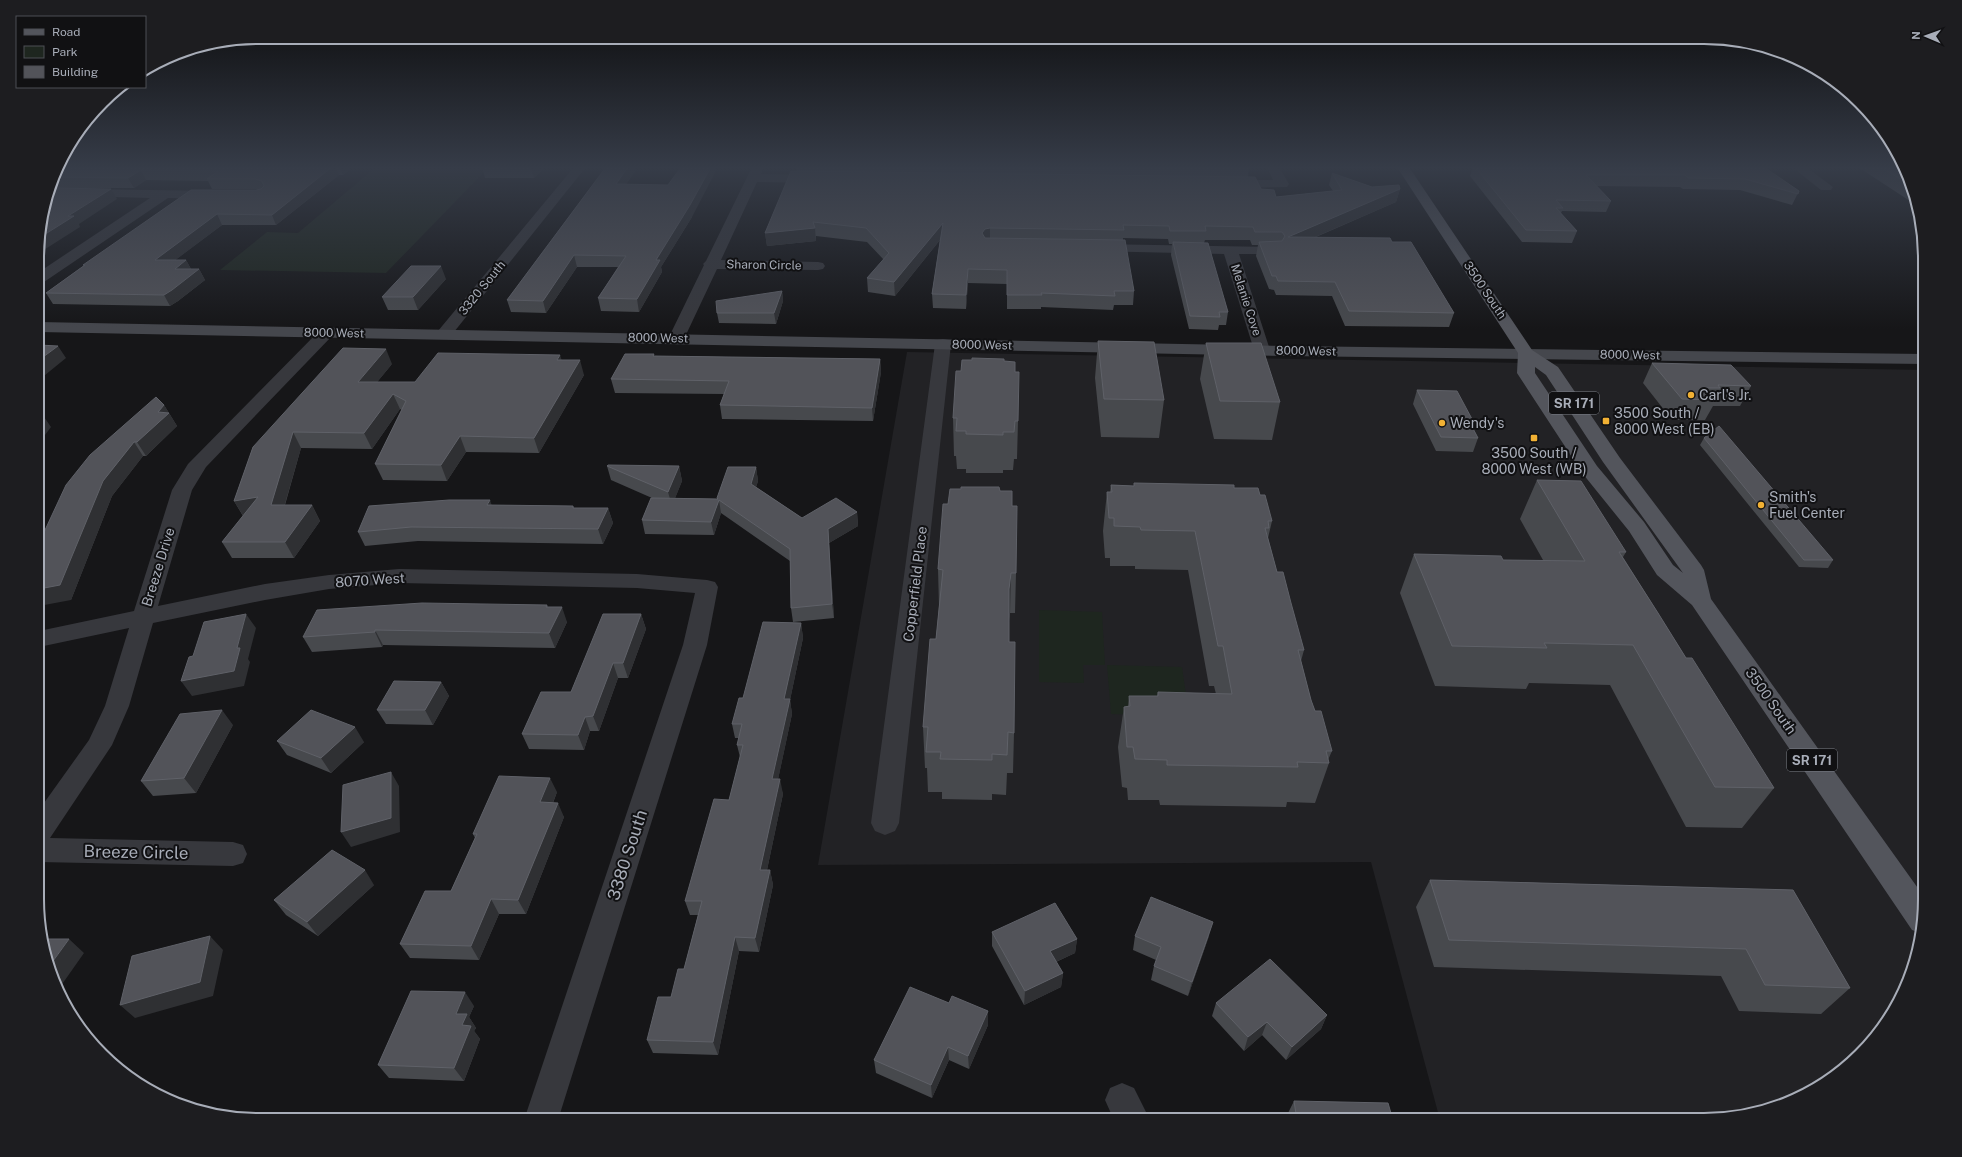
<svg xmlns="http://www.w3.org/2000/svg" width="1962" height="1157" font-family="'Public Sans',sans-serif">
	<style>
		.built { fill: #222225 }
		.green { fill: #1e261f }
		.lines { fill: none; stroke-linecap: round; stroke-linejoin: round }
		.street { fill: #37383d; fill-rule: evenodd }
		.secondary { fill: #45474d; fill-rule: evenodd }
		.primary { fill: #53555c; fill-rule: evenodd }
		.wall { fill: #47494d }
		.shaded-wall { fill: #2f3033 }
		.building { fill: #525359; stroke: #5f6168 }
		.poi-dot { fill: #f2b134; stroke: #111113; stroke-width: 1.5 }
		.labels { text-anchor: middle; stroke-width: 4; stroke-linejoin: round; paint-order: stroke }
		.far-street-label { font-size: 12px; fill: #a8adb8; stroke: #111113 }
		.shield { fill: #111113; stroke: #7b7e86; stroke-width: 1 }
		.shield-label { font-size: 13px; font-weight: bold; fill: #a8adb8 }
		.poi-label { font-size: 14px; fill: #a8adb8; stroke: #111113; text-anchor: start }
		.street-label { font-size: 14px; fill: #a8adb8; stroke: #111113 }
		.near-street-label { font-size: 17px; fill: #a8adb8; stroke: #111113 }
		.rim { fill: none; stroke: #a8adb8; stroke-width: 2 }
	</style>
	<rect width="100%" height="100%" fill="#161618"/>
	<path class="built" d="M907,352L1925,370V913L1913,970L1895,1010L1860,1055L1815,1090L1762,1112L1718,1120H1440L1371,862L818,865Z"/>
	<path class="green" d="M376,167H489L386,273L220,270L267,232L298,233Z
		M1039,610L1102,612L1105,665H1083L1084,683L1039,682Z
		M1107,665L1182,667L1189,716L1111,714Z"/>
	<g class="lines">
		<path class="street" d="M574,167H586L450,337L444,339L438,337L436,334L438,331Z
			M752,167H764L761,174L818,175L823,176L824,179L823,182L818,183L757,182L721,260L818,262L823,263L825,266L823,269L818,270L717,269L684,339L682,343L676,344L670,343L668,339L704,265L703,264L706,261Z
			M1267,167H1279L1289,184L1287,187L1229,188L1224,187L1222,184L1224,181L1229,180H1273Z
			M1792,167H1806L1833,187L1831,190H1821Z
			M85,189L215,191L220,192L222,195L220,198L215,199L168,198L44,282L39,284V272L150,198L80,196L78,193L80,190Z
			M1097,244L1279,247L1281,250L1279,253L1274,254H1239L1270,350L1268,354L1262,355L1256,354L1254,350L1224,254L1092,251L1090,248L1092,245Z
			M326,328L332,330L334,333L332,336L206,467L192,490L158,606L265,584L329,575L399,569L637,574L707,580L715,582L718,587L707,645L558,1120H524L683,645L695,593L637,588L399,583L329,589L265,600L153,623L129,706L112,745L50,838L233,842L243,845L247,854L243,863L233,866L39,862V810L89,740L105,706L129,628L39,647V631L134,611L172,490L188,464L320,330Z
			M943,339L949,340L951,344L899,823L895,831L885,835L875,831L871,823L935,344L937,340Z
			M1122,1083L1134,1088L1150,1120H1114L1105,1100L1110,1088Z"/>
		<path class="secondary" d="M39,322L1287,346L1925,354V364L1287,356L39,332Z"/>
		<path class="primary" d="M1397,167H1409L1532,350L1558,367L1620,458L1701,565L1704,570L1711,599L1925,898V913L1921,933L1912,930L1692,605L1657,575L1629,531L1583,474L1517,373L1518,353ZM1535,367L1546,375L1603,462L1683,573L1673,565L1644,522L1597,466L1535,373Z"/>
	</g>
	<path class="wall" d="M58,167H353L343,175H339L276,225H222L175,260H186L191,269H199L205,280L178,301L170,306L53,304L46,293L83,266V265L256,190L259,189H212L208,181L146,180L134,188H52Z
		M482,167H545L534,178H485Z
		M606,167H638L626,184L692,217L661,267L662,272L639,312L601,311L598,298L618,267H577L546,313L511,312L507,300Z
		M796,167H1249L1248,177L1261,189L1276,197L1333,191L1329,185L1332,173L1372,187L1400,189L1396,202L1316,237L1392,242L1454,313L1449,327L1345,326L1332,296L1276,295L1274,290L1269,289L1256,256L1258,245H1252L1250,240H1205L1204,243L1228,312L1226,325H1219L1218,330L1189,329L1171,255L1172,244H1169L1168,239L1123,238V240L1134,291L1133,305H1114L1113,310L1041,307V309H1007V284L968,283L966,309L933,308L932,294L940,240L895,296L868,292L867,278L884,260L867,242L816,236V241L767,246L765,233L797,172Z
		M1473,167H1764L1799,191L1792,205L1740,190L1683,189L1680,187L1597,186L1611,201L1606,212L1562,211L1561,213L1577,231L1572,243L1522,242L1470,176Z
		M1858,167H1903L1913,187L1916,200L1913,203Z
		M446,279L418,310H388L382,297Z
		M782,291L783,301L776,324L719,323L717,313Z
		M1098,341L1164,400L1159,438L1101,437L1095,378Z
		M1206,343L1280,402L1272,440L1214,439L1200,379Z
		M654,354V356L880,359L881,372L873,421L722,419L720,405L724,394L615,393L611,379Z
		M561,360L584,375L539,453L466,452L447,481L383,480L375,464L402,410L400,409L372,449L301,448L285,505H312L320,521L294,558H232L222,542L243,516L234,501L253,447L392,364L377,382H415Z
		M1004,361L1015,372L1018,421L1017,459H1014L1013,470H1003V473H966V469H957L956,456H954L953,418L961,371Z
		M1652,363L1751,386L1740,406H1713L1705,420H1672L1643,383Z
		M1417,390L1472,419L1470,424L1478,438L1473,452L1436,451L1413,404Z
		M164,405L177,426L146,456H143L112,496L71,600L39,543Z
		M1704,438L1833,560L1828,568L1799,567L1700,445Z
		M607,466H679L682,481L675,498L717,499V498L756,467L758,481L756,487L802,518L857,512L858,526L829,543L834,618L793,622L791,608L790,561L721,513L714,535L645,534L642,520L652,498L611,480Z
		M1537,480L1626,552L1623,557L1686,658L1774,788L1742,828L1686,827L1610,685L1529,683L1526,689L1435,686L1400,593L1414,554L1503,560H1543L1520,519Z
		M1134,483L1234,488L1260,495L1272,521L1268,538L1277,572L1304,650L1301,661L1311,700L1315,711L1332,751L1328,760L1329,763L1315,803L1287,802L1286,807L1160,805L1159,800H1128L1127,788L1122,787L1118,747L1124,707L1128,706L1129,696H1157L1158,692L1216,694L1214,686H1209L1188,570L1135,569V566H1110V558H1105L1103,531L1107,492H1110L1111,485L1134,486Z
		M1000,491L1012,506L1016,573L1015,613H1010L1009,619V642L1014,733L1013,773H1007L1006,795L992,794V800L942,799V792H928L927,768H925L923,727L936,639L939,606L938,569L948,504Z
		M492,505L573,506L574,508H608L613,523L603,544L418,541L365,546L358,532Z
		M547,605L548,607L567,622L555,648L383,645L382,647L312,652L303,637Z
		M641,614L646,629L628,678H618L599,731H590L584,750L529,749L522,734L571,692Z
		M801,623L803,638L790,700L792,714L778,779L783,794L767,870H770L773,885L759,952L739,951L718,1055L653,1053L647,1040L671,997L684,969L698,915H690L685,901L729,800L740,757L737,745L739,738H735L732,724L743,698Z
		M441,682L449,696L433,725L386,724L377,710Z
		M233,725L196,793L153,796L141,781Z
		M277,741L364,742L331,773L287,755Z
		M557,792L553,803L564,817L526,914H499L479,960L410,958L400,944L451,891L475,838L473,834Z
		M1430,880L1793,890L1850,988L1821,1014L1739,1011L1721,976L1434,967L1416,907Z
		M374,885L318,936L286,915L274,900Z
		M992,932L1077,939L1075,953L1056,962L1063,973L1061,987L1024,1005L992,946Z
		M1135,936H1209L1188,996L1151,980L1154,966L1156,960L1133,950Z
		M949,1003L988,1025L969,1069L949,1060L932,1098L876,1073L874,1060Z
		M1216,1003L1327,1015L1321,1029L1286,1060L1262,1035L1244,1051L1212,1016Z
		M474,1006L469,1017L476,1028L474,1031L480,1039L464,1081L389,1078L378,1065Z
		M1294,1101L1393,1120H1289L1288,1113Z"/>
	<path class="shaded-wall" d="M332,167H335L339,175L276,225L272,215Z
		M339,167H353L343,175Z
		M532,167H545L534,178L531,168Z
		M628,167H638L619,195L616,184Z
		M711,167H718L692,217L661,267L662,272L639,312L637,299L656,260Z
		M141,170L146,180L134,188L128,178Z
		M111,189L117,199L79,224L80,227L39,253V238L68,216Z
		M1400,189L1396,202L1285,250L1288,237Z
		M217,214L222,225L161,271L155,260Z
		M943,223V236L895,296L894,282Z
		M815,228L816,241L767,246L765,233Z
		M990,228V242L982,246V233L985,229Z
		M574,255L577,267L546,313L543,301Z
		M186,260L192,271L175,269Z
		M441,266L446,279L418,310L413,297Z
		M199,269L205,280L178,301L170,306L164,295Z
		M968,269V283L966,309V295Z
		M782,291L783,301L776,324L774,313Z
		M58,346L66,358L39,380V360Z
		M386,349L392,364L365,397L358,382Z
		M560,355L565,370L557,360Z
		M880,359L881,372L873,421L872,408Z
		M580,360L584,375L539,453L534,438Z
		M393,394L400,409L372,449L364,433Z
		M164,405L177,426L146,456L137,442Z
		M42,414L51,427L39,443V418Z
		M293,432L301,448L280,521L271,505Z
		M460,436L466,452L447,481L441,465Z
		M134,442L143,456L112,496L71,600L39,606V589L103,481Z
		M679,466L682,481L672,506L668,492Z
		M756,467L758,481L753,497L751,484Z
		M258,497L244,517L234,501Z
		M490,500L495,515L487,505Z
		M719,500L721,513L714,535L711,522Z
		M312,505L320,521L294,558L285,542Z
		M608,508L613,523L603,544L598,529Z
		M857,512L858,526L829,543L834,618L832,604L828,529Z
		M1011,573L1010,613L1008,630L1009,589Z
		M562,607L567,622L555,648L549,633Z
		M246,614L256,628L248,659L250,662L244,686L192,696L181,681L237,648Z
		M641,614L646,629L628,678L623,663Z
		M801,623L803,638L790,700L792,714L775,794L772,779L784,699Z
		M375,630L383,645L382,647L375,632Z
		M613,663L618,678L599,731L593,716Z
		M39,671L42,675L39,683Z
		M441,682L449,696L433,725L425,710Z
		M222,710L233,725L196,793L184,778Z
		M585,717L590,731L584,750L578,735Z
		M355,727L364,742L331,773L321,758Z
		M391,772L399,786L400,832L351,847L341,832Z
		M550,778L557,792L547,817L540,802Z
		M780,779L783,794L764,884L760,870Z
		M558,803L564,817L526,914L518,900Z
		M365,870L374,885L318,936L307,922Z
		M770,870L773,885L759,952L755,938Z
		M491,899L499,914L479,960L471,946Z
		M1213,922L1209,936L1188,996L1192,982Z
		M210,936L223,950L213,996L135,1018L120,1005Z
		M735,937L739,951L718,1055L713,1042Z
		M69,939L84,953L58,990L49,970L48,968Z
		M1077,939L1075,953L1049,965L1050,951Z
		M1063,973L1061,987L1024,1005L1025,991Z
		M465,992L474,1006L469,1017L476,1028L474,1031L480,1039L464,1081L454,1068L462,1025L456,1014Z
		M988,1011V1025L969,1069L968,1056Z
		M1327,1015L1321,1029L1286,1060L1292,1047Z
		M1267,1022L1262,1035L1244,1051L1248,1037Z
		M948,1047L949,1060L932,1098L931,1085Z"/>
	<path class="building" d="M58,167H332L272,215L217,214L155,260H186L175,269H199L172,290L164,295L46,293L85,265H83L191,190H256L261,189L264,186L262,181L255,179H207L218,171L141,170L128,178L55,177Z
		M482,167H532L531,168Z
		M606,167H628L616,184L668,185L681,167H711L690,205L656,260H660L637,299L598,298L626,256L574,255L543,301L507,300Z
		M1475,167H1764L1799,191L1798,194L1745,179L1688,178L1685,175H1586L1611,201L1556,200L1563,208H1556L1577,231L1526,230Z
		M1881,167H1903L1913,187Z
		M791,171L1255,177L1261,189L1274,190L1276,197L1342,190L1332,173L1372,187L1399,185L1400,189L1288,237L1390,238L1392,242H1411L1454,313L1349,311L1335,282L1278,281L1276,276H1272L1259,242L1282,241L1285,236L1282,232H1255L1253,227L1205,226L1206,231H1170L1169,226L1123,225L1124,230L990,228L985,229L982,233L985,238L1125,240L1134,291H1114L1115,296L1041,293L1042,295H1007V270L968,269L966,295L932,294L943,223L894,282L867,278L889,253L866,228L813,222L815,228L765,233Z
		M51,188L111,189L68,216H74L39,238V229Z
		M1173,242L1208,243L1228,312H1219L1220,317L1190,316Z
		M411,266H441L413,297H382Z
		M782,291L774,313H717L716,301Z
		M1098,341L1154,342L1164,400L1104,399Z
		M1206,343H1261L1280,402L1220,401Z
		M39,345L58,346L39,360Z
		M343,348L386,349L358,382H415L438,353L560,355L557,360H580L534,438L460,436L441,465L375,464L406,401L393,394L364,433L293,432L271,505H312L285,542H222L258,497L234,501L253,447Z
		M625,354H654L653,356L880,359L872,408L720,405L729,381L611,379Z
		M972,358L1004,359V361L1015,362V372H1019L1018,421H1015L1014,432H1003V435L966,434V431H956L957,418H953L956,371H961L962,360H972Z
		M1652,363L1731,365L1751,386L1718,385L1720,388H1706L1716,400L1682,399Z
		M1417,390L1457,391L1472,419H1468L1478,438L1441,437Z
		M156,397L164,405L158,412L169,413L137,442H134L103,481L60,585L39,589V543L66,485L90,455Z
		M39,413L42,414L39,418Z
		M1719,426L1833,560H1804L1704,438Z
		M608,465L679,466L668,492L607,466Z
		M728,467H756L751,484L802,518L836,498L857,512L828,529L832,604L791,608L790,549L719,500L711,522L642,520L651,498L718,499L717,498Z
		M1537,480L1581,481L1626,552H1619L1658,613L1686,658H1692L1774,788L1715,787L1633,645L1544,643L1547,648L1452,646L1414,554L1501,556L1503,560L1585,561Z
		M1134,483L1234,485V488H1258L1260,495H1265L1272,521H1268L1269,528H1265L1277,572H1283L1291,603L1304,650H1298L1311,700L1315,711H1321L1332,751H1326L1329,763L1297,762L1298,767L1167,765V760L1135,759L1133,747H1127L1124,707L1130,706L1129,696H1158V692L1232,694L1223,646H1218L1195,531L1141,530L1140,527L1114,526V518H1109L1107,492H1112L1111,485L1134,486Z
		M961,487H999L1000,491H1012V506H1017L1016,573H1011L1009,589V642H1015L1014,733L1008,732L1007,755L992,754V760L940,759L941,752H926L928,727H923L930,639H936L943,570L938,569L943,504H948L950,489H961Z
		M449,500H490L487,505L573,506V508H608L598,529L411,527L358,532L369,506Z
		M422,603L547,605L546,607H562L549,633L375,630V632L303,637L317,610Z
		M246,614L237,648H240L234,671L181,681L189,657L193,656L204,622Z
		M603,614H641L623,663H613L593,716L585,717L578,735L522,734L541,692H571Z
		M763,622L801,623L784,699H790L772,779H780L760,870H770L755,938L735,937L713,1042L647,1040L658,997H671L678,969H684L702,901H685L714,799L729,800L743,745H737L742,724H732L739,698H743Z
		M394,681L441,682L425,710H377Z
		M222,710L184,778L141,781L180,714Z
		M311,710L355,727L321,758L277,741Z
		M391,772V818L341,832L343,785Z
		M499,776L550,778L540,802L558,803L518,900L491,899L471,946L400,944L425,891H451L477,834H473Z
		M332,850L365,870L307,922L274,900Z
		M1430,880L1793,890L1850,988L1765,985L1746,949L1449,940Z
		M1151,897L1213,922L1192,982L1154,966L1161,947L1135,936Z
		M1055,903L1077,939L1050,951L1063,973L1025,991L992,932Z
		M210,936L200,982L120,1005L132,956Z
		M41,939H69L48,968Z
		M1270,959L1327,1015L1292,1047L1267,1022L1248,1037L1216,1003Z
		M910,987L949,1003L952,996L988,1011L968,1056L948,1047L931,1085L874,1060Z
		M411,991L465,992L456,1014H467L462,1025L471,1026L454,1068L378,1065Z
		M1294,1101L1388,1103L1393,1120H1297Z"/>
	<linearGradient id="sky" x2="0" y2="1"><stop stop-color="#0c0c0d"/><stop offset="0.51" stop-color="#363c48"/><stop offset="1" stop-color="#363c48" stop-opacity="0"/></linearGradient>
	<rect width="1962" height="329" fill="url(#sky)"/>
	<g class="poi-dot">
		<circle cx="1691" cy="395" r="4"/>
		<rect x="1602" y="417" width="8" height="8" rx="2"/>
		<circle cx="1442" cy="423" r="4"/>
		<rect x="1530" y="434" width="8" height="8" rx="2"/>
		<circle cx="1761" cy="505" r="4"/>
	</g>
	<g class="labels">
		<g class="far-street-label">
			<text transform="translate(764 265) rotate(1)" y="4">Sharon Circle</text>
			<text transform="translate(482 288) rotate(-51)" y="4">3320 South</text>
			<text transform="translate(1485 290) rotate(56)" y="4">3500 South</text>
			<text transform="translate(1246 300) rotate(72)" y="4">Melanie Cove</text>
			<text transform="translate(334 333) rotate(1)" y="4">8000 West</text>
			<text transform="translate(658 338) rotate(1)" y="4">8000 West</text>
			<text transform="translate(982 345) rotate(1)" y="4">8000 West</text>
			<text transform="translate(1306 351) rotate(1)" y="4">8000 West</text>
			<text transform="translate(1630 355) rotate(1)" y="4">8000 West</text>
		</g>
		<g class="shield">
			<rect x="1549" y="392" width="50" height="22" rx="3"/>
			<rect x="1787" y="749" width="50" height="22" rx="3"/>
		</g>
		<g class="shield-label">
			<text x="1574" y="408">SR 171</text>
			<text x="1812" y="765">SR 171</text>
		</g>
		<g class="poi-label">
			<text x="1699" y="400">Carl's Jr.</text>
			<text x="1614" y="418">3500 South /<tspan x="1614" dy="16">8000 West (EB)</tspan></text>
			<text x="1450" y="428">Wendy's</text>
			<text x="1534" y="458" text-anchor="middle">3500 South /<tspan x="1534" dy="16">8000 West (WB)</tspan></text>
			<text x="1769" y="502">Smith's<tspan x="1769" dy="16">Fuel Center</tspan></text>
		</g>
		<g class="street-label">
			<text transform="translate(158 567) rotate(-73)" y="5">Breeze Drive</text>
			<text transform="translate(370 580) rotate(-4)" y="5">8070 West</text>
			<text transform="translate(915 584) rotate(-83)" y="5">Copperfield Place</text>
			<text transform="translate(1771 701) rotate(55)" y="5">3500 South</text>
		</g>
		<g class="near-street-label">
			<text transform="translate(136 852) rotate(1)" y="6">Breeze Circle</text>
			<text transform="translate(627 855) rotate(-72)" y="6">3380 South</text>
		</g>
	</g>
	<path d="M0 0H1962V1157H0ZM258 44H1704A214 214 0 0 1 1918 258V899A214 214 0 0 1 1704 1113H258A214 214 0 0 1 44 899V258A214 214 0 0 1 258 44Z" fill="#1d1d20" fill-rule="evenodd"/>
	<path class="rim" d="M258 44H1704A214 214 0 0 1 1918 258V899A214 214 0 0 1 1704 1113H258A214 214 0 0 1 44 899V258A214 214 0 0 1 258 44Z"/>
	<rect x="16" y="16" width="130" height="72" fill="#111113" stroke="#4d4f55"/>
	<rect x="24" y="29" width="20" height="6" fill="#53555c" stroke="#4d4f55"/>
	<text x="52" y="36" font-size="12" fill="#a8adb8">Road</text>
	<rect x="24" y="46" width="20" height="12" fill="#1e261f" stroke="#4d4f55"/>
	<text x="52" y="56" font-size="12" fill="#a8adb8">Park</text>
	<rect x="24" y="66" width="20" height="12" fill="#525359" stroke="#4d4f55"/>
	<text x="52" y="76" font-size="12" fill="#a8adb8">Building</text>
	<g transform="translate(1926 36) rotate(272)" stroke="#111113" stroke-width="3" paint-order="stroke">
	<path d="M0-3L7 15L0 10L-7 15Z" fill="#a8adb8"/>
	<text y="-6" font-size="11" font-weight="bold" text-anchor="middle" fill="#a8adb8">N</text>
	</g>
</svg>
